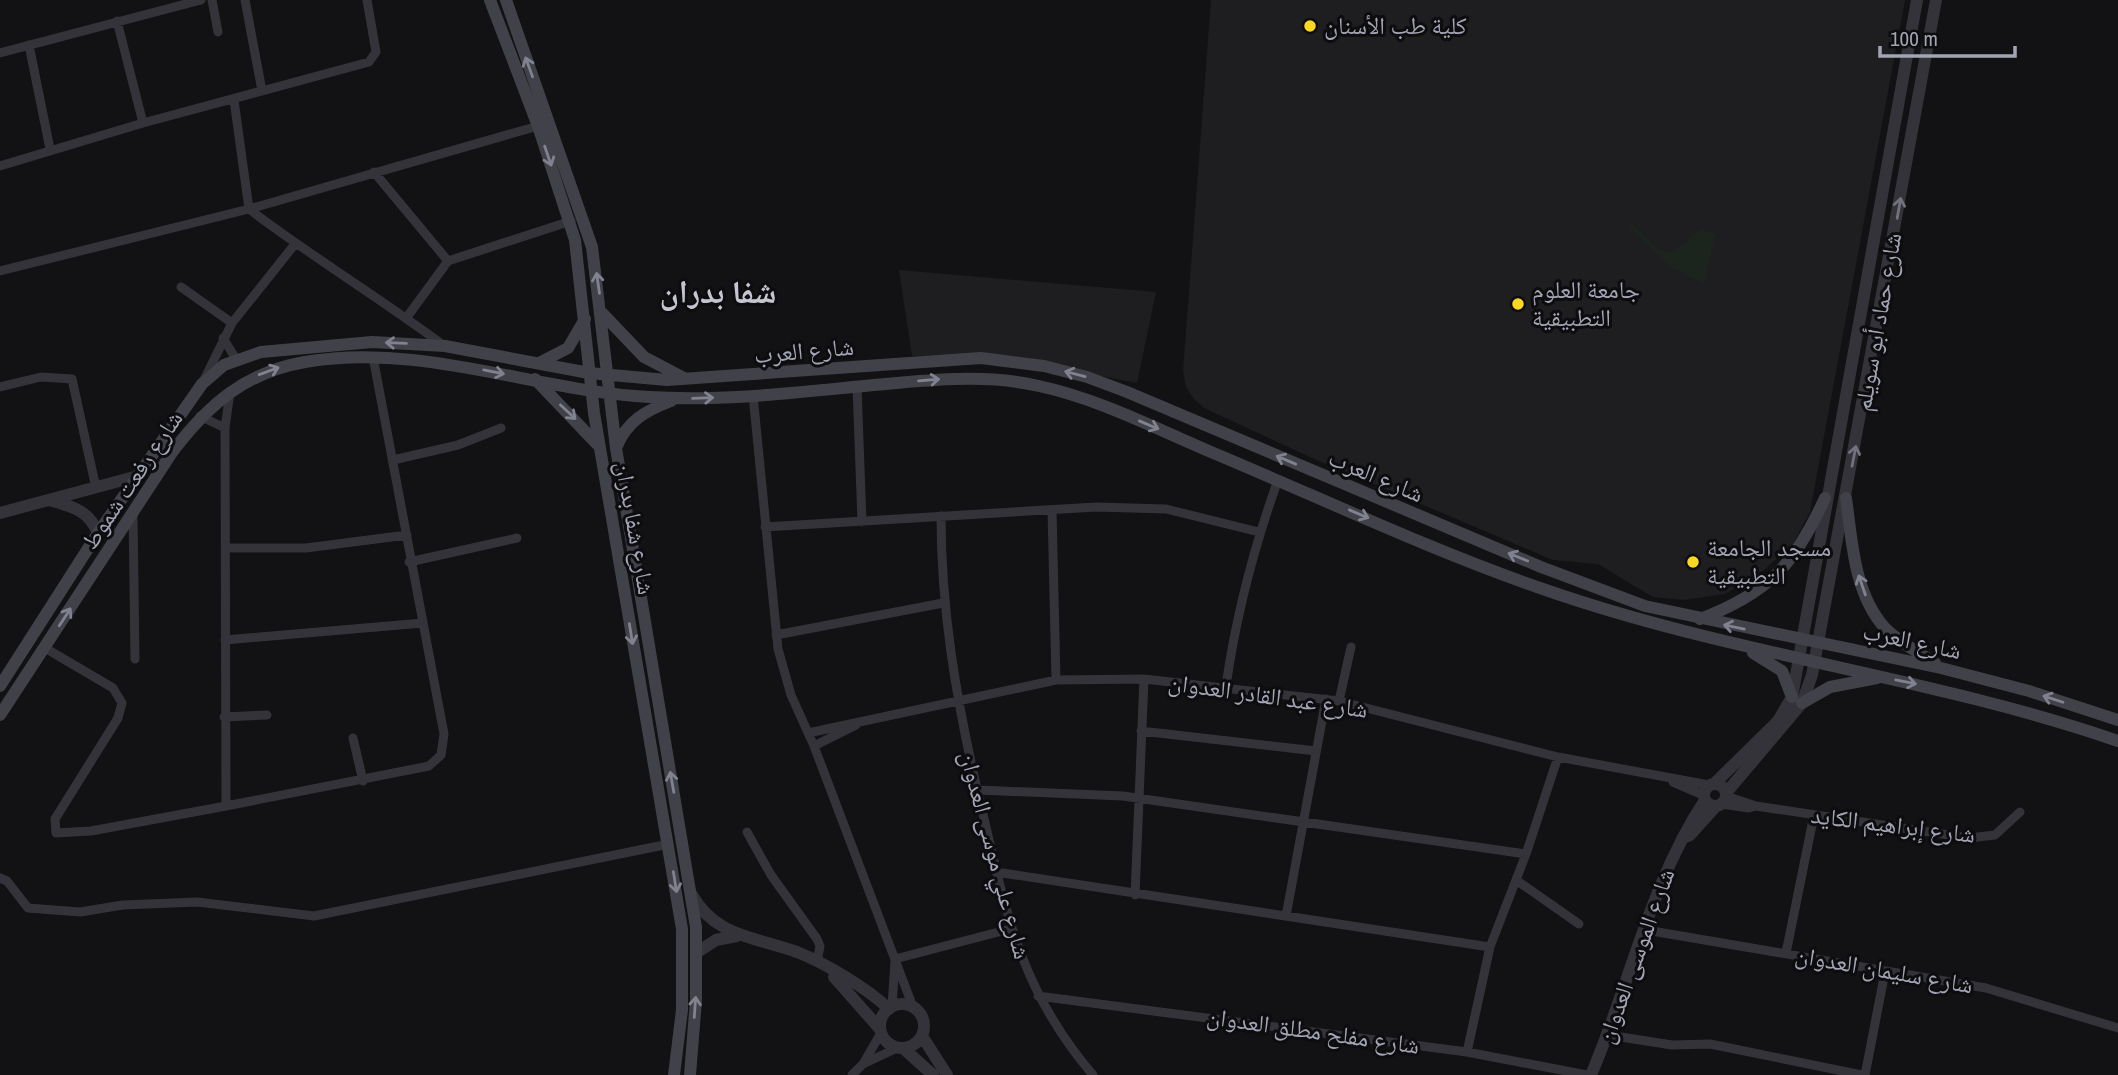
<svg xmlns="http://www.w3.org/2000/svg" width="2118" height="1075" font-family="'Archivo Narrow','Noto Naskh Arabic',sans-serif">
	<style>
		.built { fill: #1e1e21 }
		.green { fill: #1c241e }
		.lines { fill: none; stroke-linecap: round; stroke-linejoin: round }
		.minor { stroke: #333339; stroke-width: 9 }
		.tertiary { stroke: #333339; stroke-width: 12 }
		.secondary { stroke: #414149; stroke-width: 12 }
		.oneway { stroke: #81828f }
		.oneway2 { stroke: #71727d }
		.poi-dot { fill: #fcd721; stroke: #0d0d0f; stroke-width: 2.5 }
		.labels { text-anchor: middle; stroke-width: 6; stroke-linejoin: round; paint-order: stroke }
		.poi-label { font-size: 24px; fill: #a3a5b5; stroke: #0d0d0f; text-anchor: start }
		.street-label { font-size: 24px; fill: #a3a5b5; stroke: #0d0d0f }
		.district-label { font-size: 32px; font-weight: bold; fill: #c4c5d1; stroke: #0d0d0f }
	</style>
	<rect width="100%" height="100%" fill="#121214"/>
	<path class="built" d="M1211,0H1905L1810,512L1793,544L1764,570L1725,594L1685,600L1653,597L1598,564L1553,560L1310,457L1204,408L1194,399L1186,387L1183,371Z
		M899,270L1156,292L1137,383L987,354L912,356Z"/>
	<path class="green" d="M1632,224L1662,252H1674L1701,229L1715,234L1704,284L1671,267L1629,227Z"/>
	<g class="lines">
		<path class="minor" d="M212,0L218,32
			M245,0L262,91
			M117,21L143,123
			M29,45L50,149
			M0,53L201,0
			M234,100L249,209C312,257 380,298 443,345
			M0,166L143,123L369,62L376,52L367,0
			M374,172L448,261
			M0,271L249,209L538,126
			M181,287L232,323
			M407,317L448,261L571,221
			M223,338L236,359
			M204,380L232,323L295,244
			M857,386L862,522
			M0,387L41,377L72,379L96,488
			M230,392L225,428L226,806L429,766L441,755L444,734L373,357
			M753,395L778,649L791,695L814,746L913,1007
			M200,416L225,428
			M393,460L458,445L501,428
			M1052,510L1056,680
			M133,513L135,659
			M941,516C941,609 956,698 977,789C1004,900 1015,984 1093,1075
			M765,527L1096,507L1166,509L1259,532
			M226,548H306L407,535
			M409,562L517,538
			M776,635L943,603
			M225,640L423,623
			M45,648L113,688L122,703L118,718L55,819L56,833L91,831L226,806
			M1226,686C1236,616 1254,547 1278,480
			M1339,701L1351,647
			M224,717L267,715
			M1141,731L1316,751
			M808,733L1056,680L1144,679L1339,701L1558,757L1709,785
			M353,738L363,781
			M814,746L856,725
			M1673,782L1703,795
			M978,790L1123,796L1526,854
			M1726,796L1756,806L1969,838L1995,835L2020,812
			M1721,804L1749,808L1756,806
			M747,832L771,875L817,939L820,946L817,962
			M996,872L1490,947
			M0,878L7,881L28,908L80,912L123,905L197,902L314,916L669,844
			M1516,880L1579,924
			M1135,895L1144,679
			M1286,916L1326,699
			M1646,930L1986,988L2118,1028
			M1786,953L1814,815
			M895,959L1010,929
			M1038,996L1467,1052L1587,1075
			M892,1006L895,961
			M1608,1035L1672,1045L1710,1044L1862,1075
			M1467,1052L1490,947L1526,854L1558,757
			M863,1064L897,1048
			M852,1075L863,1064L881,1033
			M1865,1075L1885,972"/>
		<path class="tertiary" d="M52,501C74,507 89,511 98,533
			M0,513L138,476
			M1715,783L1778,721L1792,697L1917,0
			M1704 795a11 11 0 1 1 22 0a11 11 0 1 1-22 0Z
			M1726,793L1802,703L1812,675L1936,0
			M1683,838L1690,835L1716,806
			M692,895C715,937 756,937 797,952C825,963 867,988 889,1009
			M696,953L716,940L737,936
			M834,977L880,1029
			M880 1026a22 22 0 1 1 44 0a22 22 0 1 1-44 0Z
			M922,1036L947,1075
			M903,1048L933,1075
			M1591,1075C1630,984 1650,883 1705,800"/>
		<path class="secondary" d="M490,0L538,126L575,240L594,413L682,929V1010L674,1075
			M506,0L592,247L616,448L696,927V1000L690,1075
			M602,313L644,357L684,378
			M539,363L568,348L585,319
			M535,379L597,444
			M616,448C627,421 645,411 671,401
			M1846,498C1852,541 1854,594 1885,628C1900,643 1918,652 1935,663
			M1700,619C1769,593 1795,564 1825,498
			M1753,653L1782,671L1792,697
			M0,686L98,533L202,384L224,365L261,352L372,342L445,346L589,373L667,380L981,358L1044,366L1087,377L1127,392L1541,567L1645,606L1941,668L2029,691L2118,720
			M1802,703L1830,687L1877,678
			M0,715L173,451C209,404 246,372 305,362C423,342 534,391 650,397C732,402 815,390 896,383C944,379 991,375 1039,386C1099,399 1155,428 1211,452C1321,498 1430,550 1543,589C1731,655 1930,676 2118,741"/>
	</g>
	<defs><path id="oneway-shaft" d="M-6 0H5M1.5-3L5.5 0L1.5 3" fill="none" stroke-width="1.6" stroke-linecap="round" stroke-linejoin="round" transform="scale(1.75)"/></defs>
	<g class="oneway">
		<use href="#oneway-shaft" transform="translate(529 67) rotate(-110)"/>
		<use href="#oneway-shaft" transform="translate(548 156) rotate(71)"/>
		<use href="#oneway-shaft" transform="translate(598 283) rotate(-98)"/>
		<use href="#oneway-shaft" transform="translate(396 343) rotate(-178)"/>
		<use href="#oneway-shaft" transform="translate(269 371) rotate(-20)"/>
		<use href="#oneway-shaft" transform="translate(494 372) rotate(11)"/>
		<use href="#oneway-shaft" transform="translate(1075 374) rotate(-165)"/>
		<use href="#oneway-shaft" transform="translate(929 380) rotate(-5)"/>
		<use href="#oneway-shaft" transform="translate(703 398) rotate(-2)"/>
		<use href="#oneway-shaft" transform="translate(568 412) rotate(43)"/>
		<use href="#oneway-shaft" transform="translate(1149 425) rotate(23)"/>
		<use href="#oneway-shaft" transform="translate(1286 460) rotate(-157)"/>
		<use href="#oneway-shaft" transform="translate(1359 514) rotate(23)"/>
		<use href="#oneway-shaft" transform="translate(1518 557) rotate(-158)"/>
		<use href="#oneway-shaft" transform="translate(1862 585) rotate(-109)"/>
		<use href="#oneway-shaft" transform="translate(65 617) rotate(-57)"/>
		<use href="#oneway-shaft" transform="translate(1734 627) rotate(-168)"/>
		<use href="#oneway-shaft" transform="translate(631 634) rotate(81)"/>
		<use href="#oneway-shaft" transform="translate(1906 682) rotate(11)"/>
		<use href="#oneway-shaft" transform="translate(2053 699) rotate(-162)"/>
		<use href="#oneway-shaft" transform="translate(672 782) rotate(-100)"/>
		<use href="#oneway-shaft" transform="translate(675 882) rotate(81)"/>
		<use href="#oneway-shaft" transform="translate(695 1007) rotate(-86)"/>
	</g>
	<g class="oneway2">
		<use href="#oneway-shaft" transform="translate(1899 208) rotate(-80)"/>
		<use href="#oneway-shaft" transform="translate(1854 456) rotate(-79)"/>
	</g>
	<g class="poi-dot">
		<circle cx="1310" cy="26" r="7"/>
		<circle cx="1518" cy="304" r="7"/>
		<circle cx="1693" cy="562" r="7"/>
	</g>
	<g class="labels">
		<g class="poi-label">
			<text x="1324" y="34">كلية طب الأسنان</text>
			<text x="1532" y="298">جامعة العلوم<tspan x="1532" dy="28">التطبيقية</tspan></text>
			<text x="1707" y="556">مسجد الجامعة<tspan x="1707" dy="28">التطبيقية</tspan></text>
		</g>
		<g class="street-label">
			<text transform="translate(1878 322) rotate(-80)" y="8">شارع حماد أبو سويلم</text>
			<text transform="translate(804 351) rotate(-5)" y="8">شارع العرب</text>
			<text transform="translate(1376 476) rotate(23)" y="8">شارع العرب</text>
			<text transform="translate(132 480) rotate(-56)" y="8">شارع رفعت شموط</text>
			<text transform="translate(635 528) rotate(80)" y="8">شارع شفا بدران</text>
			<text transform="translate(1912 641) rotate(12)" y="8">شارع العرب</text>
			<text transform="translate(1268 696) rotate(8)" y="8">شارع عبد القادر العدوان</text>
			<text transform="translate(1893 825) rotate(7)" y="8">شارع إبراهيم الكايد</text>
			<text transform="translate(995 855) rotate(75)" y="8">شارع علي موسى العدوان</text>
			<text transform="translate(1636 956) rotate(-70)" y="8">شارع الموسى العدوان</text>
			<text transform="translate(1884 970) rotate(10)" y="8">شارع سليمان العدوان</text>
			<text transform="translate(1313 1031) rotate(8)" y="8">شارع مفلح مطلق العدوان</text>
		</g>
		<g class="district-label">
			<text x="718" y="303">شفا بدران</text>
		</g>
	</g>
	<path d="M1880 46v10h135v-10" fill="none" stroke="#a3a5b5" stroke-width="3.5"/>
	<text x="1890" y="46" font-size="21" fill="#a3a5b5" stroke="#0d0d0f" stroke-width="5" paint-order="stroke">100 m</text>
</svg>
